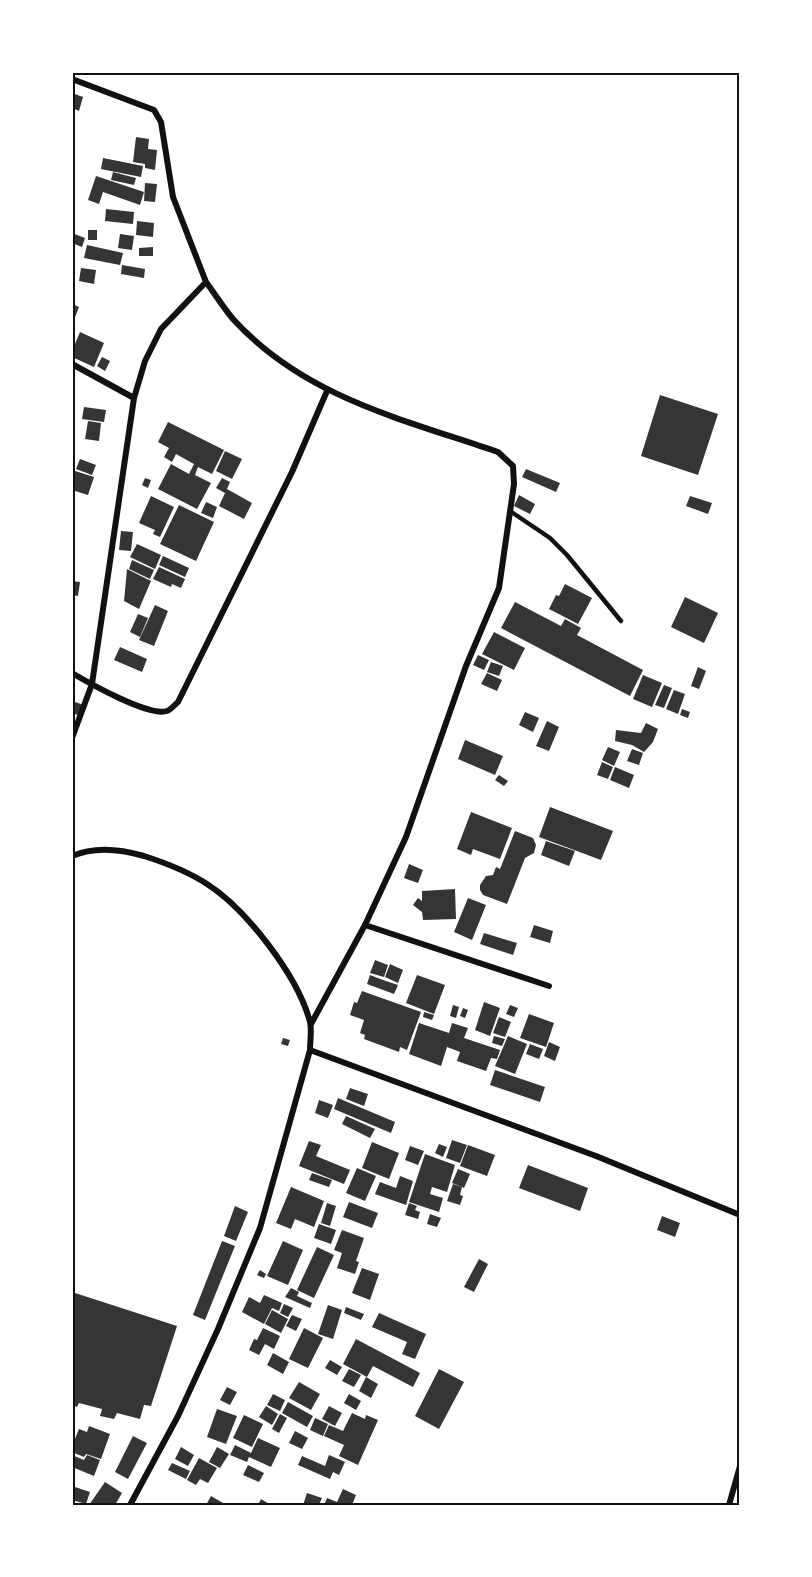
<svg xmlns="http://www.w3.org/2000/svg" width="812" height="1577" font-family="Signika,sans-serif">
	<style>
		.building { fill: #353535 }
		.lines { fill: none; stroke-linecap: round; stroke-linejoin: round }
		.service { stroke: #111; stroke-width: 4.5 }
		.minor { stroke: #111; stroke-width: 6 }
		.neatline { fill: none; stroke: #111; stroke-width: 2 }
	</style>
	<rect width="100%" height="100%" fill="#fff"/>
	<path class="building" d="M72,93L83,97L79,111L72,108Z
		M136,137L149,139L148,149L157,150L155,170L145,168V164L133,162Z
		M103,158L143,166L141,177L101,169Z
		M113,172L136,178L134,185L111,180Z
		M96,176L144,192L140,205L103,192L99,204L88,200Z
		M145,183L157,184L155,202L144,201Z
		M106,209L134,212L133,224L105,221Z
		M137,221L154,223L153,237L136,235Z
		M88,230H97V240H88Z
		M72,233L85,238L82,247L72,243Z
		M120,234L134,236L132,250L118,248Z
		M87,245L123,253L120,265L84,258Z
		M153,247V256H139V248Z
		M122,265L145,269L144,278L121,274Z
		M81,268L96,270L94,284L79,281Z
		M72,304L79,307L72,325Z
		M80,332L104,343L94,367L72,357V351Z
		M102,357L110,361L105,371L97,366Z
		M660,395L718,414L698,475L641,456Z
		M84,407L106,410L104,422L82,419Z
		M88,421L101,423L99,441L85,439Z
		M168,422L224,450L212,474L198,467L195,475L211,483L197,509L158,489L171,464L189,474L194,464L176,454L172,462L164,457L169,448L158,442Z
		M225,451L242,459L232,479L216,471Z
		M80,459L96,465L92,475L76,469Z
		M526,469L560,483L556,492L522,477Z
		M72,470L94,477L88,495L72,490Z
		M145,478L151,480L148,488L142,485Z
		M222,478L230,482L227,489L252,503L244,519L219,506L225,493L216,488Z
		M519,495L535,504L530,514L514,506Z
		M151,496L174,507L160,537L153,534L155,530L139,523Z
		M690,496L712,503L708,514L686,506Z
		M206,502L217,507L213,518L201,513Z
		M179,505L214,522L196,561L160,544Z
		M121,531L133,532L131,551L119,550Z
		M137,544L161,555L155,569L130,557Z
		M163,556L189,568L185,577L159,565Z
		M132,560L154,570L150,579L129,569Z
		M159,567L185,579L181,588L172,584L171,587L153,579Z
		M127,569L151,581L139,609L124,601Z
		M72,581L80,582L78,596L72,595Z
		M565,584L592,598L578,624L549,609L556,595L559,596Z
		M685,597L718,613L704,643L671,627Z
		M515,602L561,626L565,619L581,628L577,635L643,670L630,696L501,628Z
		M155,605L168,611L154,646L139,640Z
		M138,614L148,618L140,637L130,632Z
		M494,632L525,648L514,670L482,654Z
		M120,647L147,659L142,672L114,660Z
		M478,655L489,660L484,670L473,665Z
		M491,662L503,666L499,676L487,672Z
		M698,667L706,671L699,689L691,686Z
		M487,673L502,680L497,691L481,684Z
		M643,675L662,683L652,707L633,699Z
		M664,685L672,688L664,708L655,705Z
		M674,690L685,694L678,714L666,709Z
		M72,701L84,705L81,716L72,713Z
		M682,709L690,712L688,718L680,715Z
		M525,712L539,718L533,732L519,725Z
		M547,721L559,727L549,751L536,746Z
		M646,723L658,729L653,742L644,752L632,745L615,741L616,730L641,733Z
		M465,740L503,756L495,775L458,759Z
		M608,747L620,752L614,766L602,760Z
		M632,749L643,753L639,765L627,761Z
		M602,762L613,767L608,779L597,775Z
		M615,767L634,775L629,788L610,780Z
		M499,775L508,781L504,786L495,780Z
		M550,807L613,831L601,860L539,837Z
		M471,812L512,828L500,859L473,849L471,855L457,849Z
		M515,831L533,838L536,845L534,853L525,858L507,904L483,895L480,890V885L486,876L493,875L496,867L500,869Z
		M546,841L575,851L569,866L541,855Z
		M409,864L423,870L418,883L404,878Z
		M455,889L456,919L423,920L422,912L413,905L418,898L422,901V891Z
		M468,898L486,905L472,940L454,932Z
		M534,925L553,931L550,943L530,937Z
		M484,933L517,943L513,955L480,944Z
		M375,960L388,965L384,977L370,973Z
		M390,964L403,970L398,983L385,977Z
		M370,975L383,980V982V980L398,985L394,994L367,984Z
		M417,975L445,985L434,1014L406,1003Z
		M362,991L421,1012L407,1050L400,1047L399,1052L364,1039L365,1035L360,1033L364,1020L350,1015L354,1002L357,1003Z
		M484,1002L500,1008L490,1036L475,1030Z
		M453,1005L459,1007L456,1018L450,1016Z
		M510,1005L518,1008L514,1017L506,1014Z
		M463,1008L468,1010L465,1018L460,1016Z
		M424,1012L434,1015L432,1020L423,1017Z
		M529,1014L554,1023L546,1047L520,1038Z
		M499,1017L511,1022L505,1037L493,1033Z
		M419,1023L449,1033L452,1023L468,1028L464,1038L500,1050L497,1059L491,1058L486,1071L457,1061L460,1052L447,1047L441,1066L409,1054Z
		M494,1036L505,1039L502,1046L492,1043Z
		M508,1036L527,1044L515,1074L495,1066Z
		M283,1038L290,1040L288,1046L281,1044Z
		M549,1042L560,1047L555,1061L544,1056Z
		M530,1044L543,1049L539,1059L526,1054Z
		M495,1070L545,1087L540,1102L490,1085Z
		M350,1088L368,1094L364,1106L346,1099Z
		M338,1098L395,1122L391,1133L334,1109Z
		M319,1100L333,1105L328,1118L315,1113Z
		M346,1116L375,1129L370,1138L342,1124Z
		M452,1140L467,1145L460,1163L446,1158Z
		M309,1141L321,1145L316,1156L350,1170L344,1184L299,1166Z
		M372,1142L399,1153L389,1179L362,1168Z
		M439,1144L447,1147L443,1157L435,1153Z
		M468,1145L495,1155L487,1176L460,1166Z
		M410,1146L424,1151L418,1165L405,1160Z
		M425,1154L455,1165L447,1192L432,1187L430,1194L443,1198L439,1212L409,1202Z
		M528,1165L588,1188L580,1211L519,1188Z
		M357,1168L376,1176L365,1201L346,1193Z
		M458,1169L470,1174L464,1188L462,1187L460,1195L463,1196L460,1205L447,1201L453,1184L462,1187L452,1183Z
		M312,1173L332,1180L329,1187L309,1180Z
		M400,1176L413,1181L406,1205L375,1194L380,1182L396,1188Z
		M291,1187L324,1201L314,1227L295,1219L291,1229L276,1223Z
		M349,1202L378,1213L372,1228L343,1217Z
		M327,1203L336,1206L330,1226L321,1223Z
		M409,1203L417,1206L415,1210L420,1212L418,1219L405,1215Z
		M235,1206L248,1212L236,1241L224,1236Z
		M430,1214L441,1218L437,1227L427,1224Z
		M662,1216L680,1223L675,1237L657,1230Z
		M319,1224L336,1230L331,1244L314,1238Z
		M342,1230L364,1238L356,1261L359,1262L355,1274L337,1268L342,1253L334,1250Z
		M222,1241L235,1246L205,1320L193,1315Z
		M283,1241L303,1250L288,1285L267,1276Z
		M317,1247L334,1255L314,1298L297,1290Z
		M479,1259L488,1264L474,1292L464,1287Z
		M362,1268L379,1274L370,1300L352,1293Z
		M260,1270L266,1274L264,1278L257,1275Z
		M291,1288L299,1292L297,1296L312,1303L310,1308L285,1297Z
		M72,1292L177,1326L151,1406L144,1405L140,1419L117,1413L114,1419L100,1416L102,1409L79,1403L77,1407L72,1405Z
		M264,1295L282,1303L279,1311L272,1308L264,1324L242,1312L249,1297L260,1303Z
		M284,1304L293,1308L288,1317L280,1313Z
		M328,1305L342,1310L333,1339L318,1334Z
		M346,1307L364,1314L361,1320L344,1313Z
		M272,1310L288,1319L281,1333L265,1324Z
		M379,1313L426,1334L415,1359L402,1354L407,1342L372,1327Z
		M292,1315L302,1319L296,1331L286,1326Z
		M263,1328L280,1336L274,1349L265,1344L259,1355L249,1350L254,1339L257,1340Z
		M304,1328L323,1338L308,1368L289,1359Z
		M356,1339L420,1373L413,1387L373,1366L367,1377L343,1364Z
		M273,1353L289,1362L283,1374L267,1365Z
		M330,1360L342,1367L337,1375L325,1368Z
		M349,1369L361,1375L354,1387L342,1381Z
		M439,1369L464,1382L439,1429L415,1416Z
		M366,1377L378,1384L371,1398L359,1391Z
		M299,1382L320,1394L311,1410L289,1398Z
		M227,1387L237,1392L230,1405L220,1400Z
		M273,1394L285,1400L280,1411L267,1405Z
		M349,1394L361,1401L356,1410L344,1403Z
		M288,1402L313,1416L307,1427L282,1413Z
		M266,1406L278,1414L272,1425L259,1417Z
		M329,1406L342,1413L335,1426L322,1419Z
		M217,1409L237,1416L226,1444L207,1437Z
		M352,1413L365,1419L366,1415L378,1420L358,1465L339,1456L344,1445L324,1436L329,1425L343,1431Z
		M280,1414L287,1418L279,1433L272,1429Z
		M244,1415L263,1424L252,1447L233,1438Z
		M315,1418L328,1424L323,1436L310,1430Z
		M89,1426L110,1434L101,1459L86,1454L84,1457L72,1452V1446L79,1429L87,1432Z
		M295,1431L308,1438L302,1449L289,1443Z
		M133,1436L147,1443L128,1479L115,1472Z
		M258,1438L280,1448L271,1467L249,1457L247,1462L230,1455L235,1445L251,1453Z
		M181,1447L194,1455L188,1466L175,1459Z
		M217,1447L229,1454L220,1468L209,1462Z
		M72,1455L84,1460L87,1455L100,1460L94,1476L72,1467Z
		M329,1455L345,1462L339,1475L333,1472L330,1479L298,1465L302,1456L325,1466Z
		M199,1458L217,1468L208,1483L200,1479L196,1485L187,1480Z
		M172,1463L190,1471L186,1479L168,1470Z
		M248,1465L264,1473L259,1482L243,1475Z
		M105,1482L122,1493L115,1505H89Z
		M72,1486L90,1492L86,1504L72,1500Z
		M343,1489L356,1495L352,1505H324L327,1498L337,1502Z
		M307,1493L322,1498L319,1505H303Z
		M211,1496L223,1503L221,1505H206Z
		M261,1499L271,1505H258Z"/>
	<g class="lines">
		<path class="service" d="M510,511L550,538L567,555L621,621"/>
		<path class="minor" d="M72,79L154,110L161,122L173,197L206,282L161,329L145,361L134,398L92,684L72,738
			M206,282C215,294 223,307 233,319C304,397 402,419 498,452L513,466L514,484L499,588L466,666L406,837L365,925L311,1024
			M72,364L134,398
			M72,673C89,683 149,717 167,711C170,710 175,705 178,702L292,472L327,391
			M72,856C95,846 120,849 144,856C166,863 187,871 207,884C246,909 298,976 310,1022C312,1030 310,1041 310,1050L260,1228L218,1329L178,1416L130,1505
			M365,925L549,986
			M310,1050L596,1156L740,1215
			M729,1505L740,1466"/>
	</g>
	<rect width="812" height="1577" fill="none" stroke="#ffffff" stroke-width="147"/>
	<rect x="74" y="74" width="664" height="1430" class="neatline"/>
</svg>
